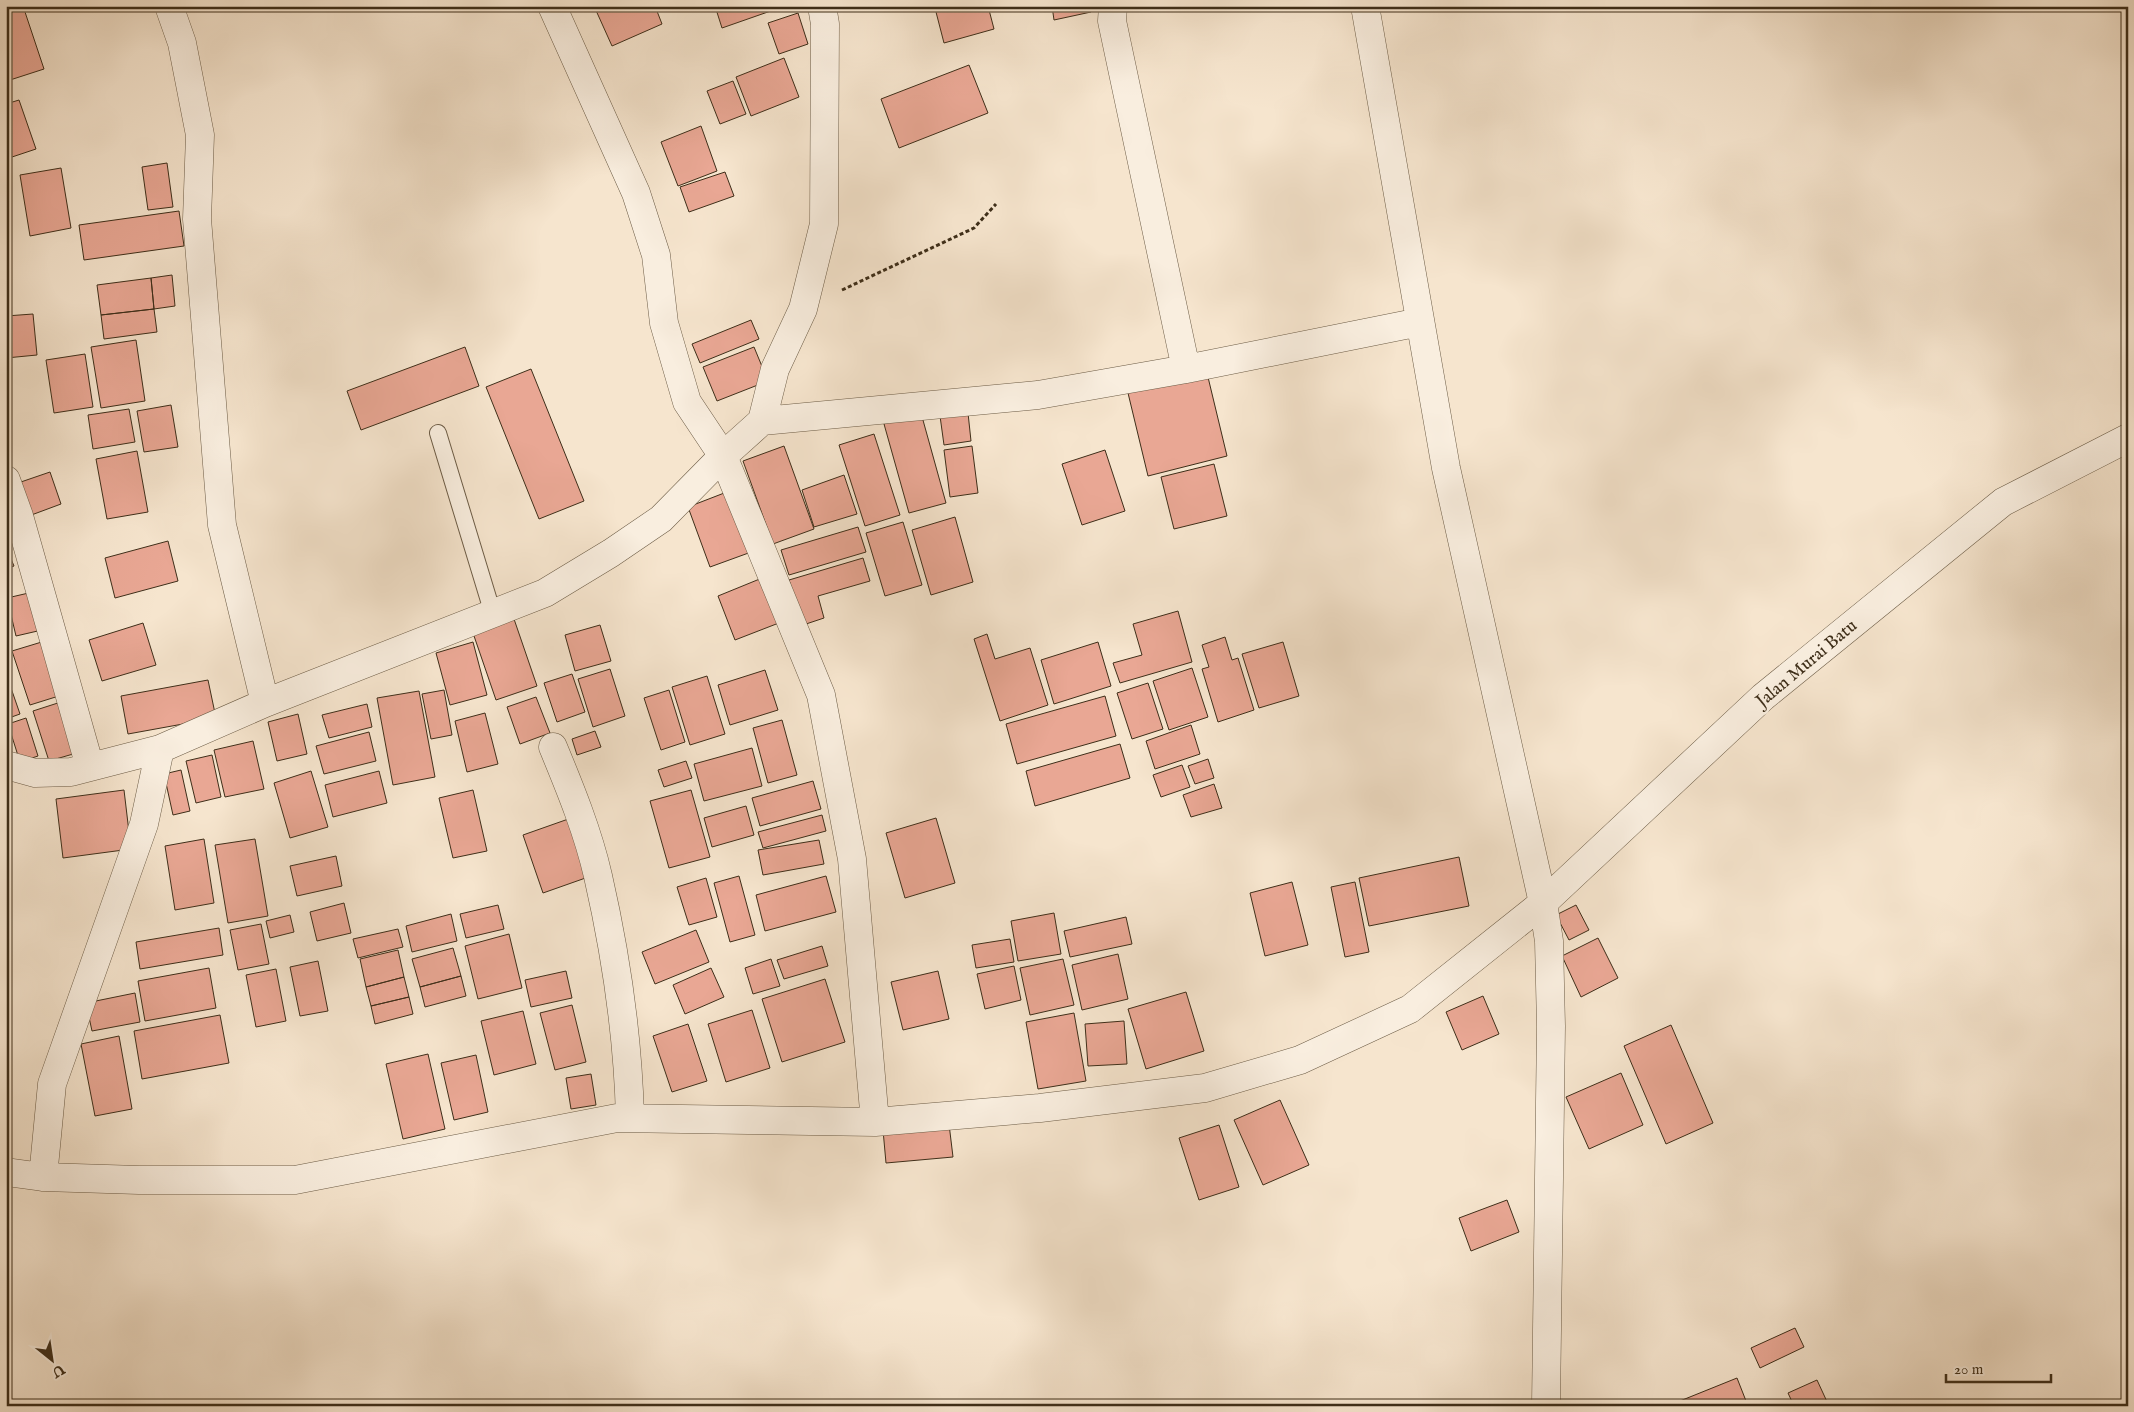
<svg xmlns="http://www.w3.org/2000/svg" width="2134" height="1412" font-family="'IM FELL English',serif">
	<style>
		.building { fill: #e9a794; stroke: #3e2e19 }
		.lines { fill: none; stroke-linecap: round; stroke-linejoin: round }
		.lane-casing { stroke: #6c5c46; stroke-width: 18 }
		.street-casing { stroke: #6c5c46; stroke-width: 29 }
		.path { stroke: #3e2e19; stroke-width: 3; stroke-dasharray: 4 2.5; stroke-linecap: butt }
		.lane { stroke: #f9eedf; stroke-width: 16 }
		.street { stroke: #f9eedf; stroke-width: 28 }
		.labels { text-anchor: middle; stroke-width: 5; stroke-linejoin: round; paint-order: stroke }
		.street-label { font-size: 18px; fill: #3e2e19; stroke: #f9eedf }
	</style>
	<rect width="100%" height="100%" fill="#f6e5ce"/>
	<filter id="stains"><feTurbulence type="fractalNoise" baseFrequency=".004" numOctaves="4"/><feColorMatrix values="0 0 0 0 .2 0 0 0 0 .09 0 0 0 0 .02 0 0 0 .5 -.17"/></filter>
	<radialGradient id="worn" r=".72"><stop offset=".6" stop-color="#630" stop-opacity="0"/><stop offset="1" stop-color="#630" stop-opacity=".3"/></radialGradient>
	<path class="building" d="M6,6H23L44,69L10,80L6,69Z
		M594,6H655L662,24L612,46Z
		M715,6H785L722,28Z
		M956,6H988L994,29L944,43L936,12Z
		M1052,6H1089L1091,12L1054,20Z
		M798,13L808,44L779,54L768,23Z
		M784,58L799,97L751,116L736,77Z
		M969,65L988,113L899,148L881,99Z
		M733,81L746,114L720,124L707,91Z
		M19,100L36,149L6,159V104Z
		M701,126L717,171L678,186L661,142Z
		M167,163L173,207L148,210L142,167Z
		M61,168L71,228L30,236L20,175Z
		M725,172L734,196L689,212L680,187Z
		M179,211L184,246L84,260L79,225Z
		M172,275L175,306L154,309L151,278Z
		M151,278L154,309L101,315L97,285Z
		M154,309L157,332L104,339L101,315Z
		M33,314L37,355L6,358V316Z
		M751,320L759,339L700,363L692,344Z
		M136,340L145,401L101,408L91,347Z
		M465,347L479,386L361,430L347,391Z
		M754,347L768,381L717,401L703,367Z
		M85,354L93,407L54,413L46,360Z
		M531,369L584,501L539,519L486,387Z
		M1207,373L1227,456L1148,476L1128,393Z
		M171,405L178,447L144,452L137,411Z
		M129,409L135,442L93,449L88,415Z
		M921,413L946,503L909,513L884,424Z
		M968,413L971,441L944,445L940,416Z
		M874,434L900,515L865,526L839,445Z
		M784,446L814,529L773,544L743,461Z
		M972,446L978,493L950,497L944,450Z
		M1105,450L1125,511L1082,525L1062,464Z
		M137,451L148,512L107,519L96,459Z
		M1214,464L1227,516L1174,529L1161,477Z
		M50,472L61,504L26,517L15,484Z
		M844,475L857,514L814,527L802,490Z
		M732,490L754,551L710,567L688,507Z
		M955,517L973,582L931,595L912,530Z
		M903,522L922,585L885,596L866,533Z
		M858,527L866,552L789,575L781,550Z
		M168,541L178,581L115,598L105,558Z
		M6,547L14,566L6,569Z
		M863,558L870,581L818,596L824,618L803,625L789,580Z
		M767,576L784,621L735,640L718,596Z
		M33,592L42,630L16,636L7,598Z
		M1178,611L1192,662L1120,683L1113,663L1142,655L1133,624Z
		M514,619L537,686L496,700L473,633Z
		M143,623L156,665L102,681L89,640Z
		M600,625L611,661L575,671L565,635Z
		M987,634L995,659L1030,648L1048,705L1000,721L974,639Z
		M1225,637L1232,660L1238,658L1254,710L1218,722L1202,669L1209,667L1202,645Z
		M45,641L62,695L30,705L12,651Z
		M473,642L487,695L450,705L436,653Z
		M1098,642L1111,686L1054,704L1041,660Z
		M1283,642L1299,696L1259,708L1242,654Z
		M1192,668L1208,717L1169,730L1153,681Z
		M610,669L625,716L593,727L578,679Z
		M765,670L778,710L730,725L718,685Z
		M572,674L585,712L557,722L544,683Z
		M707,676L725,734L690,745L672,687Z
		M208,680L216,718L128,734L121,696Z
		M1148,683L1163,729L1132,739L1117,693Z
		M11,688L20,714L6,719V689Z
		M444,690L452,735L431,739L422,694Z
		M669,690L685,742L661,750L644,698Z
		M419,691L435,777L393,785L377,698Z
		M1105,696L1116,736L1017,764L1006,724Z
		M536,697L550,733L520,744L507,707Z
		M64,701L80,752L49,761L33,711Z
		M367,704L372,727L329,738L322,715Z
		M485,713L498,764L467,772L455,721Z
		M298,714L307,754L277,761L268,722Z
		M26,718L38,756L20,762L8,724Z
		M782,720L797,775L768,783L753,728Z
		M1191,725L1200,754L1155,769L1146,741Z
		M595,731L601,747L577,755L572,739Z
		M369,732L376,761L324,774L316,746Z
		M253,741L264,789L225,797L214,750Z
		M1120,744L1130,778L1035,806L1026,771Z
		M752,748L762,786L704,801L694,764Z
		M212,755L221,797L196,803L186,761Z
		M1208,759L1214,778L1195,784L1188,766Z
		M686,761L692,778L664,787L658,770Z
		M1182,765L1190,787L1161,797L1153,775Z
		M181,770L190,811L173,815L164,774Z
		M311,771L328,827L290,838L274,783Z
		M379,771L387,803L333,817L325,785Z
		M813,781L821,809L760,826L752,798Z
		M1214,784L1222,808L1191,817L1183,795Z
		M124,790L131,849L63,858L56,799Z
		M473,790L487,851L453,858L439,798Z
		M691,790L710,857L669,868L650,801Z
		M746,806L754,835L712,847L704,818Z
		M822,815L826,831L763,848L758,832Z
		M574,817L594,875L543,893L523,835Z
		M936,818L955,883L905,898L886,833Z
		M204,839L214,903L175,910L165,846Z
		M255,839L268,916L228,923L215,845Z
		M819,840L824,864L763,875L758,850Z
		M336,856L342,886L297,896L290,866Z
		M1459,857L1469,906L1369,926L1359,878Z
		M739,876L755,935L730,942L714,883Z
		M826,876L836,912L765,931L756,895Z
		M706,878L717,917L689,925L677,887Z
		M1292,882L1308,945L1265,956L1250,893Z
		M1355,882L1369,952L1345,957L1331,887Z
		M344,903L351,933L317,941L310,912Z
		M498,905L504,929L466,938L460,914Z
		M1576,905L1589,930L1569,940L1556,915Z
		M1054,913L1061,954L1018,961L1011,921Z
		M451,914L457,941L412,952L406,926Z
		M290,915L294,932L270,938L266,921Z
		M1126,917L1132,944L1070,957L1064,931Z
		M261,924L269,964L238,970L230,930Z
		M219,928L223,955L140,969L136,942Z
		M398,929L403,947L358,958L353,939Z
		M696,930L709,962L655,984L642,952Z
		M509,934L522,988L478,999L465,946Z
		M1598,938L1618,978L1581,997L1562,956Z
		M1010,939L1014,962L976,968L972,945Z
		M822,946L828,966L784,979L777,960Z
		M453,948L461,976L420,987L412,959Z
		M398,950L404,977L366,987L360,959Z
		M1118,954L1128,999L1082,1010L1072,965Z
		M771,959L780,986L753,994L745,968Z
		M1063,959L1074,1005L1030,1015L1020,968Z
		M318,961L328,1011L300,1016L290,967Z
		M1014,966L1021,1000L985,1009L977,974Z
		M209,968L216,1008L145,1021L138,981Z
		M711,968L724,997L685,1014L673,985Z
		M276,969L286,1021L256,1027L246,975Z
		M566,971L572,998L531,1007L525,980Z
		M938,971L949,1019L903,1030L891,982Z
		M461,976L466,996L425,1007L420,987Z
		M404,977L409,997L371,1006L366,987Z
		M825,979L845,1042L782,1062L762,999Z
		M1186,992L1204,1051L1146,1069L1128,1009Z
		M135,993L140,1022L92,1031L86,1003Z
		M1483,996L1499,1034L1462,1050L1446,1012Z
		M409,997L413,1014L375,1024L371,1006Z
		M572,1005L586,1062L555,1070L540,1013Z
		M752,1010L770,1068L726,1082L708,1024Z
		M523,1011L536,1064L494,1075L481,1021Z
		M1074,1013L1086,1081L1038,1089L1026,1022Z
		M220,1015L229,1063L142,1079L134,1031Z
		M1124,1021L1127,1064L1088,1066L1085,1024Z
		M688,1024L707,1081L672,1092L653,1036Z
		M1671,1025L1713,1123L1666,1144L1624,1046Z
		M119,1036L132,1109L95,1116L81,1044Z
		M428,1054L445,1129L403,1139L386,1064Z
		M476,1055L488,1112L454,1120L441,1063Z
		M1621,1073L1643,1125L1589,1149L1566,1097Z
		M591,1074L596,1105L571,1109L566,1078Z
		M1280,1100L1309,1165L1263,1185L1234,1120Z
		M949,1124L953,1157L886,1163L883,1130Z
		M1219,1125L1239,1187L1199,1200L1179,1138Z
		M1507,1200L1519,1232L1471,1251L1459,1218Z
		M1795,1328L1804,1347L1760,1368L1751,1348Z
		M1737,1378L1748,1406H1670V1405Z
		M1817,1380L1829,1406H1794L1788,1393Z"/>
	<g class="lines">
		<g class="lane-casing">
			<path id="lane" d="M438,433L493,614"/>
		</g>
		<g class="street-casing">
			<path id="street" d="M169,6L182,43L200,135L197,219L222,525L265,703
				M552,6L636,193L656,255L664,323L687,402L723,456L821,695L852,859L875,1122
				M1113,6L1112,21L1186,369
				M1365,6L1446,468L1543,903L1549,941L1551,1026L1546,1406
				M762,421L1038,395L1186,369L1420,322
				M6,480L19,516L90,767
				M553,747C570,788 588,832 598,876C616,955 628,1037 630,1118
				M6,765L35,773L71,772L160,749
				M6,1172L43,1177L139,1180H295L617,1118L875,1122L1040,1108L1205,1088L1300,1060L1410,1009L1543,903L1763,697L2003,502L2128,438
				M43,1177L52,1084L144,824L160,749L265,703L545,593L611,553L661,519L723,456L762,421L775,369L803,309L824,224L825,24L822,6"/>
		</g>
		<path class="path" d="M842,290L974,228L996,204"/>
		<use href="#lane" class="lane"/>
		<use href="#street" class="street"/>
	</g>
	<g class="labels">
		<g class="street-label">
			<text transform="translate(1806 663) rotate(-40)" y="6">Jalan Murai Batu</text>
		</g>
	</g>
	<rect width="2134" height="1412" fill="none" stroke="#f6e5ce" stroke-width="25"/>
	<rect x="8" y="8" width="2119" height="1397" fill="none" stroke="#3e2e19" stroke-width="2.5"/>
	<rect x="12" y="12" width="2109" height="1387" fill="none" stroke="#3e2e19"/>
	<g transform="translate(52 1360) rotate(150)" stroke="#f9eedf" stroke-width="4" paint-order="stroke">
	<path d="M0-4L9 19L0 12L-9 19Z" fill="#3e2e19"/>
	<text y="-8" font-size="14" font-weight="bold" text-anchor="middle" fill="#3e2e19">U</text>
	</g>
	<path d="M1946 1374v8h105v-8" fill="none" stroke="#3e2e19" stroke-width="2.5"/>
	<text x="1954" y="1374" font-size="15" fill="#3e2e19" stroke="#f9eedf" stroke-width="4" paint-order="stroke">20 m</text>
	<rect width="100%" height="100%" filter="url(#stains)"/>
	<rect width="100%" height="100%" fill="url(#worn)"/>
</svg>
